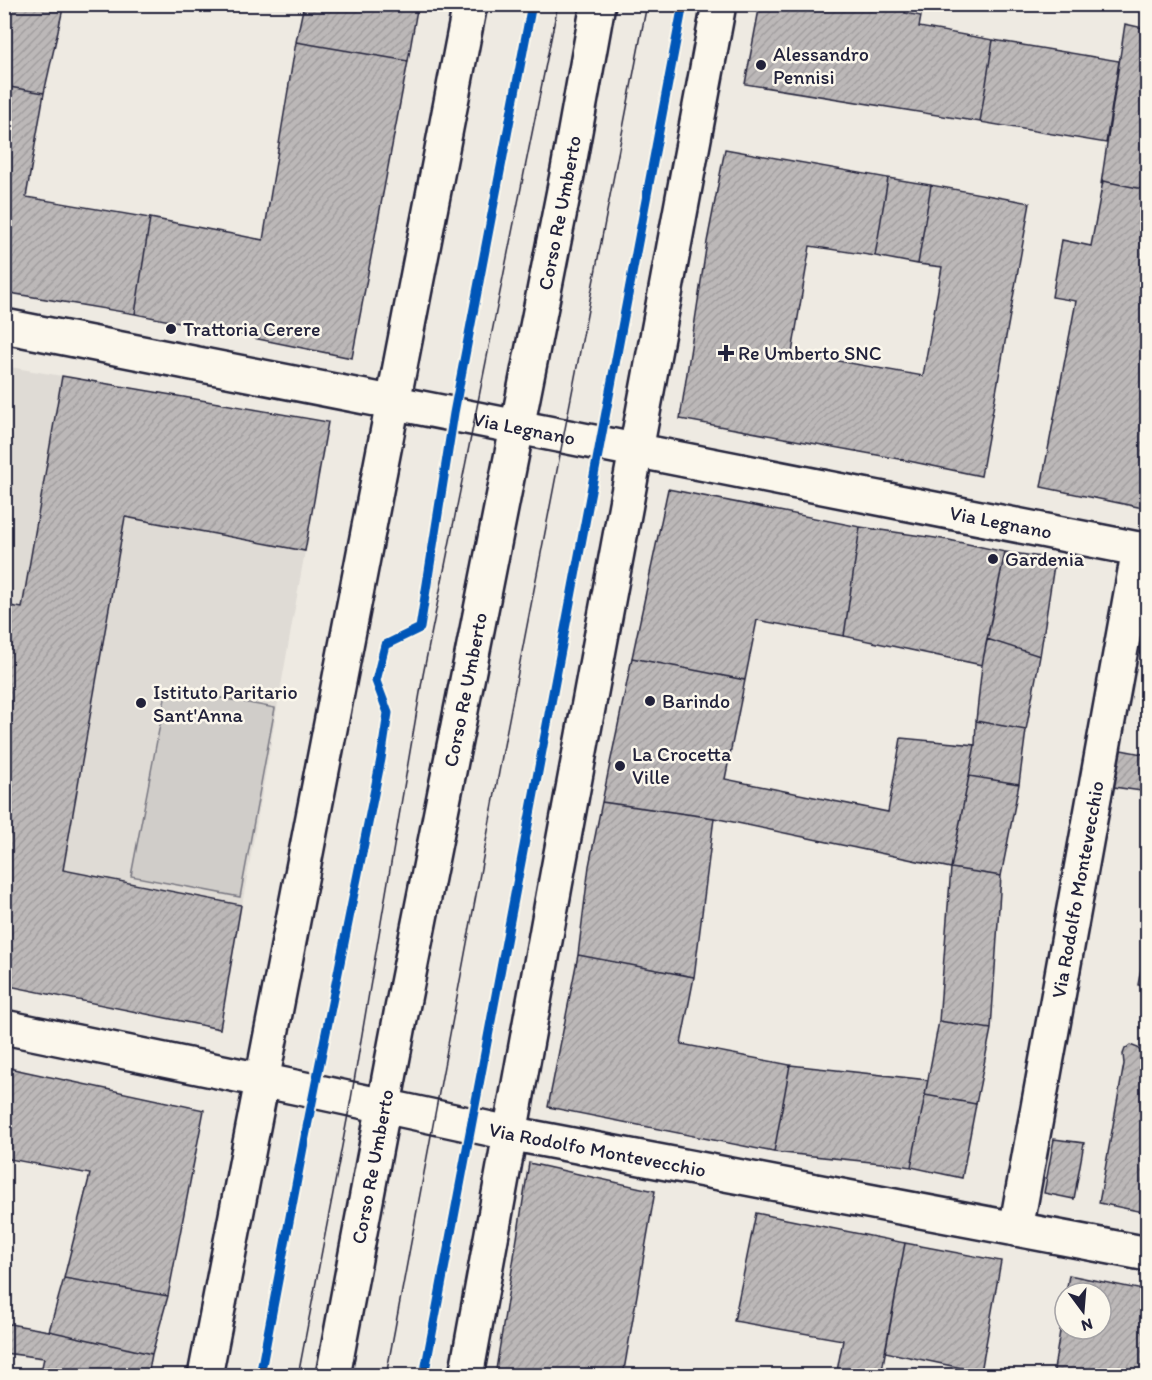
<svg xmlns="http://www.w3.org/2000/svg" width="1152" height="1380" font-family="Itim,sans-serif">
	<style>
		.built { fill: #dfdbd5 }
		.pitch { fill: #d0cdc9; stroke: #797882; stroke-width: 1.5 }
		.building { fill: url(#building-hatch); stroke: #22223b; stroke-width: 1.5 }
		.lines { fill: none; stroke-linecap: round; stroke-linejoin: round }
		.minor-casing { stroke: #22223b; stroke-width: 38 }
		.major-casing { stroke: #22223b; stroke-width: 38 }
		.minor { stroke: #fbf7ec; stroke-width: 33 }
		.major { stroke: #fbf7ec; stroke-width: 33 }
		.tram { stroke: #22223b; stroke-width: 1.5 }
		.cycleway-casing { stroke: #fbf7ec; stroke-width: 13 }
		.cycleway { stroke: #0057b8; stroke-width: 9 }
		.poi-dot { fill: #22223b; stroke: #fbf7ec; stroke-width: 2 }
		.labels { text-anchor: middle; stroke-width: 5; stroke-linejoin: round; paint-order: stroke }
		.poi-label { font-size: 20px; fill: #22223b; stroke: #fbf7ec; text-anchor: start }
		.street-label { font-size: 20px; fill: #22223b; stroke: #fbf7ec }
	</style>
	<defs>
		<pattern id="building-hatch" width="6" height="6" patternUnits="userSpaceOnUse" patternTransform="scale(1.5)"><rect width="6" height="6" fill="#bcb8b8"/><path d="M-1 1l2-2M0 6l6-6M5 7l2-2" fill="none" stroke="#a19e9f"/></pattern>
	</defs>
	<rect width="100%" height="100%" fill="#eeeae2"/>
	<filter id="ink" filterUnits="userSpaceOnUse"><feTurbulence type="fractalNoise" baseFrequency=".0167" numOctaves="2"/><feDisplacementMap in="SourceGraphic" scale="12" xChannelSelector="R" yChannelSelector="G"/><feConvolveMatrix kernelMatrix="1 2 1 2 8 2 1 2 1" color-interpolation-filters="sRGB"/></filter>
	<g filter="url(#ink)">
		<path class="built" d="M4,366L328,422L220,1029L5,985Z"/>
		<path class="pitch" d="M167,688L275,708L240,897L131,876Z"/>
		<path class="building" d="M4,4H64L44,93L4,86Z
			M304,4H418L408,61L296,42Z
			M760,4H907L905,13L921,16L919,27L993,40L980,122L745,84Z
			M1125,24L1148,29V190L1103,181L1101,184Z
			M993,40L1119,61L1106,143L980,122Z
			M296,42L408,61L352,358L135,314L150,218L263,240Z
			M4,86L44,93L26,197L150,218L135,314L4,292Z
			M725,149L888,178L875,256L810,246L792,353L923,376L942,267L918,264L931,185L1030,203L981,476L899,459L680,419L707,242Z
			M888,178L931,185L918,264L875,256Z
			M1103,181L1148,190V509L1041,487L1076,301L1052,297L1062,240L1091,246Z
			M62,376L328,422L305,551L125,517L63,870L241,905L220,1029L4,985V605L22,608Z
			M668,489L860,527L844,636L757,620L745,680L632,658Z
			M860,527L949,540L1005,552L982,665L844,636Z
			M1005,552L1055,559L1040,656L987,639Z
			M987,639L1040,656L1026,730L976,721L982,665Z
			M632,658L745,680L725,779L888,812L901,738L975,745L951,868L714,818L602,802Z
			M976,721L1026,730L1019,784L969,776L975,745Z
			M1121,750L1148,755V792L1114,787Z
			M969,776L1019,784L1001,876L951,868Z
			M602,802L714,818L694,977L578,955L589,866Z
			M951,868L1001,876L991,1029L939,1021Z
			M1148,932V987L1138,985Z
			M578,955L694,977L681,1044L790,1065L774,1152L548,1107Z
			M939,1021L991,1029L976,1104L925,1095Z
			M1130,1045L1138,1048L1141,1053L1148,1054V1213L1099,1203L1124,1064L1123,1054L1125,1049Z
			M790,1065L928,1080L911,1167L891,1164L774,1152Z
			M4,1067L204,1110L168,1296L64,1278L90,1174L4,1158Z
			M925,1095L976,1104L962,1178L911,1167Z
			M1054,1139L1084,1143L1074,1199L1044,1193Z
			M529,1163L655,1191L623,1376H495Z
			M756,1213L905,1243L881,1376H836L843,1340L734,1321Z
			M905,1243L1001,1261L981,1372L885,1352Z
			M1069,1275L1148,1291V1376H1053L1065,1299V1329H1101V1293H1066Z
			M64,1278L168,1296L152,1354L49,1331Z
			M4,1323L49,1331L152,1354L148,1376H40L44,1358L4,1353Z"/>
		<g class="lines">
			<g class="minor-casing">
				<g id="minor">
					<path id="s1" d="M4,326L1148,551"/>
					<path id="s2" d="M4,1027L314,1091L509,1133L1148,1254"/>
					<path id="s3" d="M1016,1229L1139,549"/>
					<path d="M205,1376L470,4"/>
					<path d="M466,1376C547,918 635,462 719,4"/>
				</g>
			</g>
			<g class="major-casing">
				<g id="major">
					<path id="s4" d="M333,1376L401,1014L568,170L598,4"/>
				</g>
			</g>
			<use href="#minor" class="minor"/>
			<use href="#major" class="major"/>
			<path class="tram" d="M298,1376L351,1099L423,675L558,4
				M386,1376C469,918 559,461 647,4"/>
			<g class="cycleway-casing">
				<path id="cycleway" d="M260,1376L305,1137L381,759L388,713L376,681L385,645L420,628L454,413L532,4
					M424,1376L683,4"/>
			</g>
			<use href="#cycleway" class="cycleway"/>
		</g>
	</g>
	<g class="poi-dot">
		<circle cx="761" cy="65" r="6"/>
		<circle cx="171" cy="329" r="6"/>
		<path d="M723 344h6v6h6v6h-6v6h-6v-6h-6v-6h6z"/>
		<circle cx="993" cy="559" r="6"/>
		<circle cx="650" cy="701" r="6"/>
		<circle cx="141" cy="703" r="6"/>
		<circle cx="620" cy="766" r="6"/>
	</g>
	<g class="labels">
		<g class="poi-label">
			<text x="773" y="61">Alessandro<tspan x="773" dy="23">Pennisi</tspan></text>
			<text x="183" y="336">Trattoria Cerere</text>
			<text x="738" y="360">Re Umberto SNC</text>
			<text x="1005" y="566">Gardenia</text>
			<text x="153" y="699">Istituto Paritario<tspan x="153" dy="23">Sant'Anna</tspan></text>
			<text x="662" y="708">Barindo</text>
			<text x="632" y="761">La Crocetta<tspan x="632" dy="23">Ville</tspan></text>
		</g>
		<g class="street-label">
			<text dy="7" stroke="none"><textPath href="#s4" startOffset="1185">Corso Re Umberto</textPath></text>
			<text dy="7" stroke="none"><textPath href="#s1" startOffset="530">Via Legnano</textPath></text>
			<text dy="7" stroke="none"><textPath href="#s1" startOffset="1016">Via Legnano</textPath></text>
			<text dy="7" stroke="none"><textPath href="#s4" startOffset="699">Corso Re Umberto</textPath></text>
			<text dy="7" stroke="none"><textPath href="#s3" startOffset="345">Via Rodolfo Montevecchio</textPath></text>
			<text dy="7" stroke="none"><textPath href="#s2" startOffset="606">Via Rodolfo Montevecchio</textPath></text>
			<text dy="7" stroke="none"><textPath href="#s4" startOffset="213">Corso Re Umberto</textPath></text>
		</g>
	</g>
	<rect width="1152" height="1380" fill="none" stroke="#fbf7ec" stroke-width="24"/>
	<rect x="12" y="12" width="1128" height="1356" fill="none" stroke="#22223b" stroke-width="2" filter="url(#ink)"/>
	<g transform="translate(1083 1311) rotate(164)"><circle r="28" fill="#fbf7ec" stroke="#a4a2a5" stroke-width="1.5"/>
	<path d="M0-4.5L10 22L0 15L-10 22Z" fill="#22223b"/>
	<text y="-9" font-size="16" font-weight="bold" text-anchor="middle" fill="#22223b">N</text>
	</g>
</svg>
